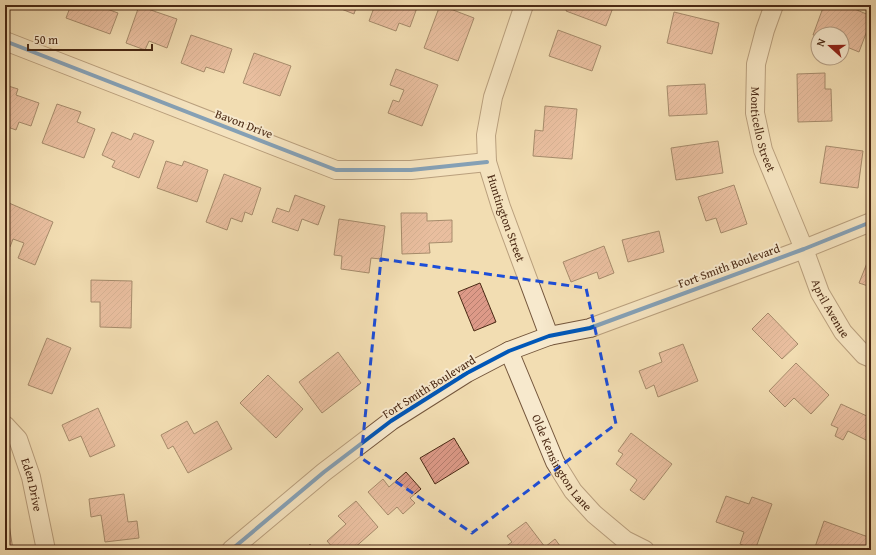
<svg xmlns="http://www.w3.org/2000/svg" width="876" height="555" font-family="'Gentium Book Plus',serif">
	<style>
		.building { fill: url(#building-hatch); stroke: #4a2914 }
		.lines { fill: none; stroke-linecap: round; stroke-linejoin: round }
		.minor-casing { stroke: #74563c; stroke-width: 20 }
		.minor { stroke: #f7e9cd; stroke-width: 18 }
		.cycleway-casing { stroke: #f7e9cd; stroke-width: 6 }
		.cycleway { stroke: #0057b8; stroke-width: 4 }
		.marked { fill: none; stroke: #1d4ed8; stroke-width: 3; stroke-dasharray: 8 5; stroke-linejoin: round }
		.labels { text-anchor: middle; stroke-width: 4; stroke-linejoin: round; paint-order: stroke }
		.street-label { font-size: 12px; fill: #4a2914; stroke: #f7e9cd }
	</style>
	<defs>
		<pattern id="building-hatch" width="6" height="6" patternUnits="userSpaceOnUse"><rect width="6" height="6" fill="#dd9a88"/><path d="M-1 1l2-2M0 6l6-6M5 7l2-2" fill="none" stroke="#b57e6e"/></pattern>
	</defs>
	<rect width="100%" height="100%" fill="#f2ddb2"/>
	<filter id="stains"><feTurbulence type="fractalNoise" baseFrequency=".005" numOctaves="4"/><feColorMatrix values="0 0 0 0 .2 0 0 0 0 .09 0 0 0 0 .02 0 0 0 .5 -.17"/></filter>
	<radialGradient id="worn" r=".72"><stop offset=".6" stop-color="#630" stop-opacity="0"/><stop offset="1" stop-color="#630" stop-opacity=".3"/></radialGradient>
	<path class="building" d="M71,5H96L118,13L110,34L66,18Z
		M331,5H357L354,14Z
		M375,5H418L410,27L399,23L396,31L369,21Z
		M440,5L474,18L458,61L424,48Z
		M568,5H614L606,26L566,11Z
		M824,5H851L850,7L871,16V20L859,52L842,45V34H818V36L813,35Z
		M139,6L177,19L167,48L149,41L145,50L126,43Z
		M674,12L719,23L712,54L667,43Z
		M558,30L601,46L592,71L549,56Z
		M191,35L232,49L224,73L206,67L204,72L181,63Z
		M254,53L291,66L280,96L243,83Z
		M396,69L438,85L422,126L388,113L393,100L399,102L404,90L390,85Z
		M825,73V89H831L832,121L798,122L797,74Z
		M705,84L707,114L669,116L667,86Z
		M5,85L18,89L16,95L39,103L31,126L19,122L16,130L5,126Z
		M57,104L81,112L77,122L95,129L84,158L42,143Z
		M545,106L577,109L572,159L533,156L535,130L543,131Z
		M112,132L131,140L134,133L154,141L139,178L112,167L115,161L102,155Z
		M718,141L723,173L676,180L671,148Z
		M826,146L863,151L858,188L820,183Z
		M166,161L182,166L184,161L208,170L197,202L157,188Z
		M224,174L261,188L252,215L245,212L242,222L231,218L227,230L206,222Z
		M734,185L747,224L721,233L716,218L706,221L698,197Z
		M295,195L325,206L318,225L302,219L298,231L272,222L277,208L289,212Z
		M9,203L53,222L35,265L18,258L24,243L13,239L10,247L5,245V212Z
		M401,213H427V221L452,220V242L429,243L430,253L402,254Z
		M339,219L385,226L381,259L371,258L369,273L341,269L342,256L334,255Z
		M659,231L664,252L628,262L622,240Z
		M604,246L614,273L599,279L597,272L571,282L563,262Z
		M867,263L871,264V287L859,283Z
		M91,280L132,281L131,328L100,327V302H91Z
		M480,283L496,322L474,331L458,292Z
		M768,313L798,344L782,359L752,329Z
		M47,338L71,348L52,394L28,385Z
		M683,344L698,381L658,397L654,385L646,389L639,371L662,362L659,353Z
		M338,352L361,383L322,413L299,382Z
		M796,363L829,395L811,414L794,398L785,407L769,391Z
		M268,375L303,409L276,438L240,403Z
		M841,404L871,418V430L866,440L848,431L843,440L835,436L838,428L831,425Z
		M98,408L115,446L90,457L81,436L69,441L62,425Z
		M187,421L194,434L217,421L232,449L188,473L173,446L168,449L161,435Z
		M631,433L672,464L644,500L630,490L637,480L616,464L623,454L618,451Z
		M454,438L469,463L435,484L420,458Z
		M406,472L421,489L410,498L415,503L403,514L397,507L388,515L368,492L383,479L389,487Z
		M124,494L128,522L137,521L139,538L105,542L101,515L91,517L89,499Z
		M726,496L749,504L752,497L772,504L755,550L740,544L744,532L716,522Z
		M356,501L378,527L352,550H335L327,541L346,524L338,516Z
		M5,511H7L13,550H5Z
		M824,521L871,538L866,550H814Z
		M526,522L545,547L555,539L563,550H501L512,542L507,536Z
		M310,544L316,550H304Z"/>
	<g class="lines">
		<g class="minor-casing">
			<g id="minor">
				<path id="s1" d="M524,5L493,97L486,135L487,162L501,207L549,336"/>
				<path id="s2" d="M774,5L765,30L756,64L755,113L763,150L804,249L820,293L843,332L864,355L871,358"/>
				<path d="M5,41L336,170H411L487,162"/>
				<path id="s3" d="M509,351L555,462L573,491L594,514L625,540L645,550"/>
				<path id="s4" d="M5,425L18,439L31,477L46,550"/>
				<path d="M231,550L324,472L391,421L467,373L509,351L549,336L590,328L804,249L871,222"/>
			</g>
		</g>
		<use href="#minor" class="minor"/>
		<g class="cycleway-casing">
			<path id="cycleway" d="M5,41L336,170H411L487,162
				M231,550L324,472L391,421L467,373L509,351L549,336L590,328L804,249L871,222"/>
		</g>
		<use href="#cycleway" class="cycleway"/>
	</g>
	<path d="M0 0H876V555H0ZM381,259L586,288L616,424L472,533L361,458Z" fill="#f2ddb2" fill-opacity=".55" fill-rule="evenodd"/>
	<path class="marked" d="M381,259L586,288L616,424L472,533L361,458Z"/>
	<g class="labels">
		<g class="street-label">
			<text transform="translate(244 124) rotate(21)" y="4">Bavon Drive</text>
			<text dy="4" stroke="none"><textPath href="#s2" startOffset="128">Monticello Street</textPath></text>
			<text dy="4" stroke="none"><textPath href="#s1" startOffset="222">Huntington Street</textPath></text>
			<text transform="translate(729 266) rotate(-20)" y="4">Fort Smith Boulevard</text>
			<text dy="4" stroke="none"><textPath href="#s2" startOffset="321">April Avenue</textPath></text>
			<text transform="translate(429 387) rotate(-32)" y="4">Fort Smith Boulevard</text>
			<text dy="4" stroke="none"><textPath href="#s3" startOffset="124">Olde Kensington Lane</textPath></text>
			<text dy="4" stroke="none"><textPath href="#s4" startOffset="67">Eden Drive</textPath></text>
		</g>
	</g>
	<rect width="876" height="555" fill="none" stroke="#f2ddb2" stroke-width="20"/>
	<rect x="6" y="6" width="864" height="543" fill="none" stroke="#4a2914" stroke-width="2"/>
	<rect x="10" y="10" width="856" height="535" fill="none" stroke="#4a2914"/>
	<g transform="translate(830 46) rotate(291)"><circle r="19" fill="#f7e9cd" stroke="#b29c83"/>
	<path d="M0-3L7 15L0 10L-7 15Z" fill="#8f2418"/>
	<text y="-6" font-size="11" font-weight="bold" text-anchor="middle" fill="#4a2914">N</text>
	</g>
	<path d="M28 44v6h124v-6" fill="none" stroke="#4a2914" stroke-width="2"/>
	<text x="34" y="44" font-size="12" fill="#4a2914" stroke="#f7e9cd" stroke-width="3" paint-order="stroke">50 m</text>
	<rect width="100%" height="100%" filter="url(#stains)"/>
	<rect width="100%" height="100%" fill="url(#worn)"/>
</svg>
